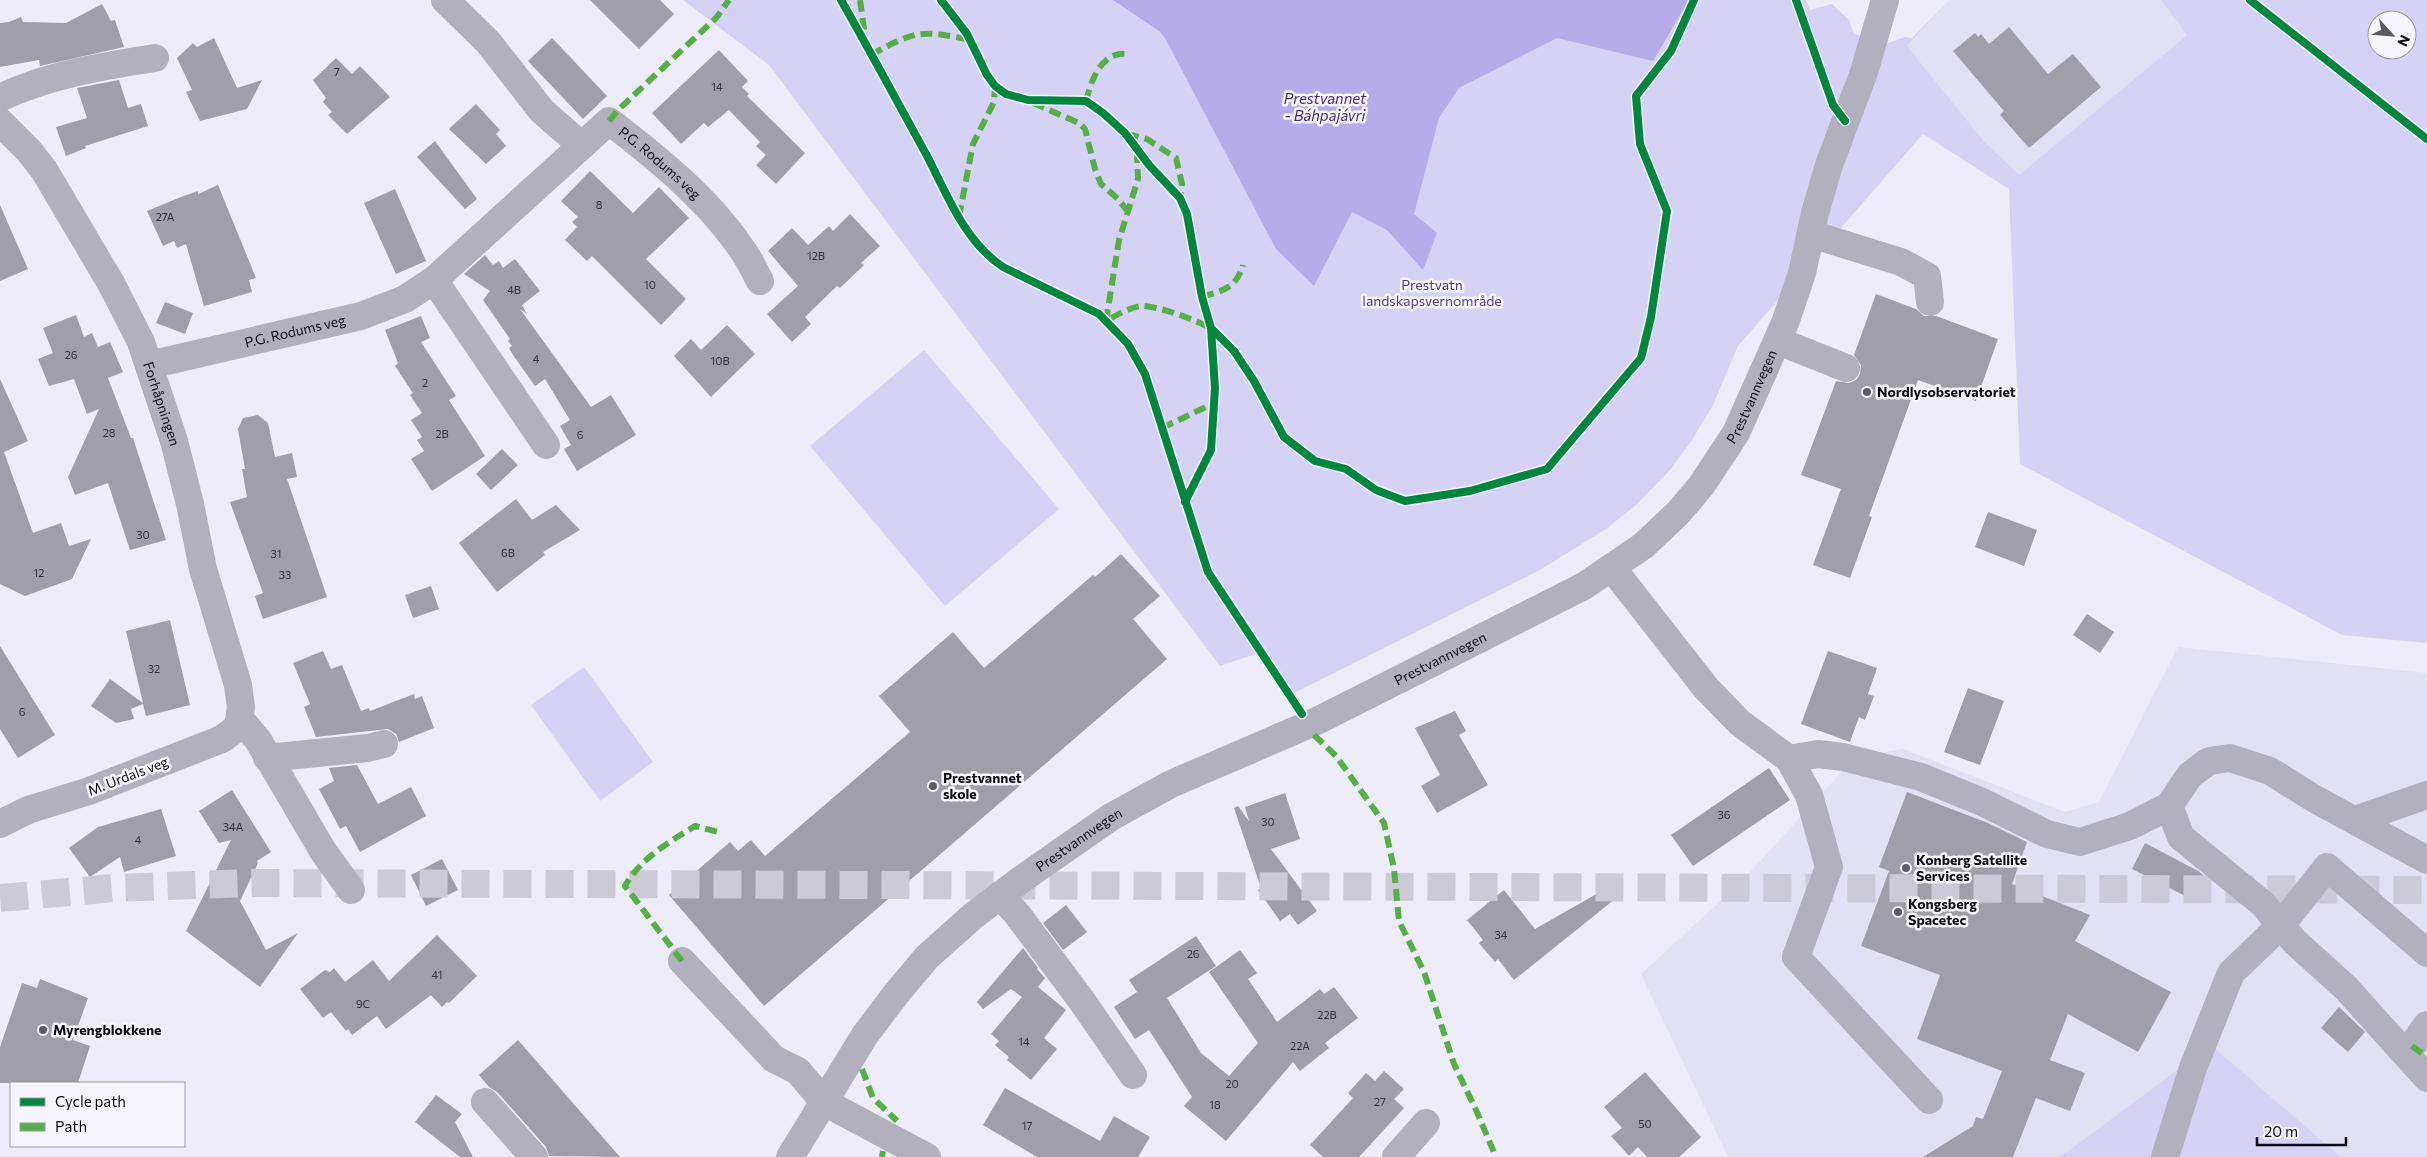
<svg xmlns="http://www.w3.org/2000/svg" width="2427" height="1157" font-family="Commissioner,sans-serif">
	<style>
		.built { fill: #e2e0f3 }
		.green { fill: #d6d2f6; fill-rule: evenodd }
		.water { fill: #b6acea }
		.building { fill: #9f9ea9 }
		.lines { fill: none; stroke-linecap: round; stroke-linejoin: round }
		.major-tunnel { stroke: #cbcad6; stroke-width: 28; stroke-dasharray: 28 14; stroke-linecap: butt }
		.minor { stroke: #b2b0bd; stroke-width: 28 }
		.quiet { stroke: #54b045; stroke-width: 6; stroke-dasharray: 12 6; stroke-linecap: butt }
		.cycleway-casing { stroke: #f7f6fe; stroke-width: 11 }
		.cycleway { stroke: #00873e; stroke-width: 8 }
		.poi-dot { fill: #5b5a65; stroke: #f7f6fe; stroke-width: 2 }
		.labels { text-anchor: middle; stroke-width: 5; stroke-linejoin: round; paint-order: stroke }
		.number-label { font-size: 11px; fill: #32303b }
		.street-label { font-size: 14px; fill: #0d0b16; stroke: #f7f6fe }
		.park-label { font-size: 14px; fill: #503798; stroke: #f7f6fe }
		.poi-label { font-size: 14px; font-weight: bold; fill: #0d0b16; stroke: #f7f6fe; text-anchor: start }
		.water-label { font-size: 15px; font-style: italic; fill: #462b8b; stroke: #f7f6fe }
	</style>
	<rect width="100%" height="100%" fill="#edecf8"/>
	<path class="built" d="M1950,0H2161L2187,35L2020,174L2016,172L1983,140L1907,46Z
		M2178,647L2427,673V1157H2341L2211,1045L2060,1157H1728L1641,974L1741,882L1855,757L1903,749L2065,812L2099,802Z"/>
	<path class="green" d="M683,0H1806L1810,10L1832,4L1849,20L1854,34L1888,43L1905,37L1912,38L1950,0L1907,46L1983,140L2016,172L2020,174L2187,35L2161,0H2427V643L2342,635L2020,464L2009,189L1923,134L1738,346L1713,405L1692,440L1671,469L1636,505L1606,529L1540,570L1292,694L1264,651L1220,666L769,65ZM2377,20H2407V50H2377Z
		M924,350L1059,509L945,606L810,446Z
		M584,667L653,762L600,801L531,705Z
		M2211,1045L2341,1157H2060Z"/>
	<path class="water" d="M1113,0H1689L1653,61L1557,38L1459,88L1439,118L1414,214L1437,233L1423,270L1387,230L1352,212L1314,286L1276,249L1165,38L1159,31Z"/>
	<path class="building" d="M590,0H660L674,14L639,49Z
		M102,4L111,21L115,20L124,47L40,66L39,60L0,67V23L9,22L21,17L23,22L66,23Z
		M2009,27L2048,74L2073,54L2101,87L2029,148L2000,115L2004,111L1953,51L1975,33L1978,37L1981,34L1989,44Z
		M214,38L237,88L262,80L247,109L200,121L186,92L192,90L177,58L193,43L197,47Z
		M552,38L607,96L583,119L528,61Z
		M719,50L748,81L742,87L749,94L747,96L805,153L776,184L756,165L766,155L756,146L760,142L729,110L708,127L704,123L681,144L652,113Z
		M336,58L352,74L360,66L390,97L347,134L328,115L332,112L323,102L326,98L313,80Z
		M119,80L128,108L141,104L148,126L85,146L86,148L66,156L56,127L87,118L77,88Z
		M476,104L500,130L496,134L506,146L486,164L449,129Z
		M435,141L477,199L465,209L417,157Z
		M590,171L633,213L659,187L689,218L646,259L686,299L661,325L592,256L587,261L565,240L577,227L572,222L578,217L561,201Z
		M218,185L256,278L249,280L252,292L204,306L186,244L177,248L174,241L163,246L147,211L181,197L198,191V194Z
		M395,189L426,261L396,274L364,203Z
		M0,205L28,269L0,281Z
		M850,214L880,246L861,263L864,265L840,288L837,286L805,317L811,324L792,342L767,314L798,286L768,251L792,228L808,245L829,226L833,231Z
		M485,255L493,265L499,261L503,268L515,259L540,291L522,305L527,314L520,309L591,407L611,395L636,435L577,471L564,449L571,445L560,426L570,420L545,379L535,386L513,355L509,348L512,346L508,341L510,339L483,300L490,291L464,274Z
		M1876,294L1916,309L1924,316H1936L1998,339L1976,401L1918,380L1869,516L1872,517L1850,578L1813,565L1841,489L1801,475L1836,381L1849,383L1856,380L1860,374L1861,365L1854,355Z
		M165,302L193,313L185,334L156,323Z
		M76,315L84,337L92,333L98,347L110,342L123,372L108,378L131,438H133L166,540L130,550L108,483L75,495L68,477L99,409L87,414L74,379L49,386L38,359L53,353L43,328Z
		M421,316L430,338L421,342L456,396L449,400L485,456L432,491L411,459L424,451L417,440L422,437L411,420L422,413L410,395L413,393L395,366L398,363L385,330Z
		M727,325L755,354L711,397L674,356L691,339L701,350Z
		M0,379L28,441L4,452L33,533L61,523L69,546L91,539L72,579L25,596L0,584Z
		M258,415L268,423L275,457L292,453L297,477L287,479L327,597L263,619L255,596L263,593L230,502L247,497L242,469H245L238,429L243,418Z
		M502,449L518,465L491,490L476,474Z
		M516,499L532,520L556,505L580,530L543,552L545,555L497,592L459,543Z
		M1988,512L2037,530L2024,566L1975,547Z
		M1121,554L1160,596L1133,619L1167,659L764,1006L669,895L730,842L738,851L751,840L765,856L910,732L879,696L953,632L984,668L1093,575L1095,577Z
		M431,586L439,609L413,618L405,595Z
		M2087,614L2114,632L2100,653L2073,635Z
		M170,620L190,705L146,716L143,704L131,709L134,719L116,723L91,706L110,679L143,703L126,631Z
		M0,646L55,735L18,758L0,729Z
		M323,651L331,669L342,665L361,711L369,708L370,711L414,694L415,699L422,696L434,728L399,742L396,734L388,729L316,737L304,707L310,704L293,663Z
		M1828,651L1877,668L1868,694L1874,696L1865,720L1859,717L1850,742L1801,724Z
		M1968,688L2004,701L1980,765L1944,752Z
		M1455,711L1466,731L1459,735L1488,785L1437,813L1421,786L1440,775L1415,728Z
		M357,765L378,804L411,787L426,816L360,852L346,826L340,829L319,789L334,781L329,768Z
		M1769,768L1790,800L1693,866L1671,835Z
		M232,790L271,852L257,861L258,863L240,901L266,950L298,933L260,987L186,931L231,840L219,843L199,811Z
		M1907,792L1988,823L2027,842L2012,884L2090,915L2075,941L2171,992L2138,1052L2068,1014L2050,1060L2085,1073L2070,1111L2036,1098L2013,1157H1923L1973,1126L1976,1117L1983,1119L2002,1071L1917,1039L1940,975L1861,946L1889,871L1879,867Z
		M1285,793L1300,839L1271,849L1317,911L1298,925L1290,914L1280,921L1258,890L1261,888L1234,808L1238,806L1249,821L1245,807Z
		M161,809L176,856L124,872L120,857L90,877L69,848L98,827Z
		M2145,843L2198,871L2208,879L2197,902L2132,869Z
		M442,859L458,890L426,906L411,875Z
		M1607,888L1615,899L1514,980L1498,959L1495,962L1479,943L1483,940L1467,920L1504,890L1535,929Z
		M1066,905L1087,932L1063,950L1043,923Z
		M437,935L477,976L449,1003L447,1002L442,1007L431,995L386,1029L377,1016L352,1035L348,1029L346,1031L331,1012L323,1018L300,989L325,970L330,972L334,968L345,982L373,960L389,981Z
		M1196,936L1216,966L1167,998L1201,1053L1229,1076L1258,1043L1209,972L1240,950L1257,973L1248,979L1277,1022L1320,989L1324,994L1334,987L1358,1018L1325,1043L1329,1048L1300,1071L1293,1062L1226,1141L1184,1106L1192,1097L1149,1030L1135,1039L1114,1007L1137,992L1129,980Z
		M1023,948L1038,968L1037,969L1045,978L1038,987L1066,1010L1044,1038L1057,1049L1031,1080L1007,1060L1009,1057L995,1045L999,1041L991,1034L1022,997L1011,989L983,1009L977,1002Z
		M40,979L88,998L73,1040L90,1046L78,1083H0V1047L22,983L37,988Z
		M2339,1007L2365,1032L2348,1052L2321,1028Z
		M518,1040L620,1157L549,1156L546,1147L497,1092L489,1087L479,1075Z
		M1384,1071L1404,1089L1394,1099L1404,1108L1359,1157H1323L1310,1145L1353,1098L1348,1093L1366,1073L1375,1081Z
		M1645,1072L1701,1137L1679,1157H1647L1638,1147L1629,1156L1611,1136L1622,1128L1604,1107Z
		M1005,1088L1100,1141L1114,1116L1150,1137L1138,1157H1037L983,1125Z
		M436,1095L462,1114L455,1122L473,1157H460L415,1122Z"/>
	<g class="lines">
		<path class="major-tunnel" d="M0,898L115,888L253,883L2427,890"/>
		<g class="minor">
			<path d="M445,0L488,42L542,111L581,145"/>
			<path d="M0,98C47,75 103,66 155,58"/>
			<path id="s1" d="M0,122L29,151L44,170L112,285L141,342L174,441L190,504L203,569L238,685L241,707L238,727L222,739L89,791L28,810L0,824"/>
			<path d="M1811,234L1901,262L1927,276L1930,302"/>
			<path d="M434,280L546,445"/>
			<path d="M1778,341L1846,368"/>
			<path id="s2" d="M149,365L361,316L405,299L434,280L609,121C656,157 708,199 741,248C749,258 754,270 760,281"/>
			<path d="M1612,568L1706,688L1740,723L1789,759L1818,754L1843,757L1921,777L1982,802L2047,834L2080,842L2130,826L2169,806L2190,775L2209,761L2230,758L2270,771L2313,798L2427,860"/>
			<path d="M240,719L258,740L323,851L351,890"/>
			<path d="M267,758L368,748L384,744"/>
			<path d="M1789,759L1809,795L1829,867L1796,957L1929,1100"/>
			<path d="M2169,806L2181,837L2263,904L2295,942L2346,988L2427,1078"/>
			<path d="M2355,820L2427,795"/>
			<path d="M1000,895L1017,914L1082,1001L1133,1075"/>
			<path d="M682,961L774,1059L798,1071L824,1102L927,1157"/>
			<path d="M2401,1049L2412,1046L2427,1025"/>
			<path d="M485,1102L534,1157"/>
			<path id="s3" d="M790,1157L865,1035L896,994L927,957L973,916L1022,879L1111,817L1171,784L1317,721L1584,586L1643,546L1678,513L1701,486L1736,433L1785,323L1802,273L1815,213L1829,165L1864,72L1885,0"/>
			<path d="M1396,1157L1426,1123"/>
			<path d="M2165,1157L2193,1068L2231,973L2281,925L2327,867L2427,953"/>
		</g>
		<path class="quiet" d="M860,0L865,35
			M871,55C916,30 921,30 971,40
			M1086,101C1091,81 1101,51 1127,54
			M1033,103L1079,123L1085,129L1095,169L1101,184L1118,199L1129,213
			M609,121L618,110L716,18L729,0
			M1127,134L1147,139L1176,158L1182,184L1180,198
			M1137,151L1138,179L1119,240L1106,321C1117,315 1128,308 1141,306C1156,305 1199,321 1212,329
			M959,217L973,144L994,102L995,86
			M1202,297C1223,290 1236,289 1243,265
			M1162,428L1214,403
			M1314,735L1336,756L1384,823L1394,869L1399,921L1424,972L1454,1064L1476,1110L1496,1157
			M682,961L625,886C640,859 669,842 695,826L718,832
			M2412,1046L2427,1057
			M862,1069L873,1098L897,1121
			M882,1157L883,1151"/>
		<g class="cycleway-casing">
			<path id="cycleway" d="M841,0C870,51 898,103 926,154C947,194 964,241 1003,267L1099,314L1128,344L1145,374L1208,572L1302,714
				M941,0L967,34L987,75L995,86L1006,94L1028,100L1086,101L1103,113L1125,133L1149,165L1180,198L1187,214L1202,297L1211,328L1215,388L1211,450L1185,502
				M1796,0L1833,105L1845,121
				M2250,0L2427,139
				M1211,328L1234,351L1254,381L1284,437L1315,461L1346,469L1376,490L1405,501L1470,491L1547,469L1641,358L1651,317L1667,211L1640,144L1636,96L1671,51L1694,0"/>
		</g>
		<use href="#cycleway" class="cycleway"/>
	</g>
	<g class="poi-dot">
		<circle cx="1867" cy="392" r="5"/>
		<circle cx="933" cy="786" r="5"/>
		<circle cx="1906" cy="868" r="5"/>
		<circle cx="1898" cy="912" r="5"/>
		<circle cx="43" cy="1030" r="5"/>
	</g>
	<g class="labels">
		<g class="number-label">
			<text x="337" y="76">7</text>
			<text x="717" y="91">14</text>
			<text x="599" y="209">8</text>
			<text x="165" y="221">27A</text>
			<text x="816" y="260">12B</text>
			<text x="650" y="289">10</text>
			<text x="514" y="294">4B</text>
			<text x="71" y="359">26</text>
			<text x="536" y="363">4</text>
			<text x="720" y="365">10B</text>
			<text x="425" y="387">2</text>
			<text x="109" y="437">28</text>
			<text x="442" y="438">2B</text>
			<text x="580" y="439">6</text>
			<text x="143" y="539">30</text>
			<text x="508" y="557">6B</text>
			<text x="276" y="558">31</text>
			<text x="39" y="577">12</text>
			<text x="285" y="579">33</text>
			<text x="154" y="673">32</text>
			<text x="22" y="716">6</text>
			<text x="1724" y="819">36</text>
			<text x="1268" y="826">30</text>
			<text x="233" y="831">34A</text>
			<text x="138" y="844">4</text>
			<text x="1501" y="939">34</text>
			<text x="1193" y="958">26</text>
			<text x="437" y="979">41</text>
			<text x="363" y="1008">9C</text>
			<text x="1327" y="1019">22B</text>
			<text x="1024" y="1046">14</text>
			<text x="1300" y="1050">22A</text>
			<text x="1232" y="1088">20</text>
			<text x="1380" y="1106">27</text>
			<text x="1215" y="1109">18</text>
			<text x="1645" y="1128">50</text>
			<text x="1027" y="1130">17</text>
		</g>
		<g class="street-label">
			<text dy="5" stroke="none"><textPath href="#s2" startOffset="602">P.G. Rodums veg</textPath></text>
			<text dy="5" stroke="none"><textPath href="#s2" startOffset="150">P.G. Rodums veg</textPath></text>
			<text dy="5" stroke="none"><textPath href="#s3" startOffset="1259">Prestvannvegen</textPath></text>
			<text dy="5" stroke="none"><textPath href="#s1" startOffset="328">Forhåpningen</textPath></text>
			<text dy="5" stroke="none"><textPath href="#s3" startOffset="840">Prestvannvegen</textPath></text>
			<text transform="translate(128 776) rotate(-21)" y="5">M. Urdals veg</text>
			<text dy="5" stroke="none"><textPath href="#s3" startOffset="435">Prestvannvegen</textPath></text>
		</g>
		<g class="park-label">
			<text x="1432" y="290">Prestvatn<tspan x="1432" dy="16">landskapsvernområde</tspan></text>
		</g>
		<g class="poi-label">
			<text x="1877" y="397">Nordlysobservatoriet</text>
			<text x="943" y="783">Prestvannet<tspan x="943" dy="16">skole</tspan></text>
			<text x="1916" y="865">Konberg Satellite<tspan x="1916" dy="16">Services</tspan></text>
			<text x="1908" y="909">Kongsberg<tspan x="1908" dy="16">Spacetec</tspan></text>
			<text x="53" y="1035">Myrengblokkene</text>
		</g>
		<g class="water-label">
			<text x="1325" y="104">Prestvannet<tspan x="1325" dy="17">- Báhpajávri</tspan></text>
		</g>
	</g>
	<rect x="10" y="1082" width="175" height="65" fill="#f7f6fe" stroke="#9998a1"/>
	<rect x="20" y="1098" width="25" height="8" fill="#00873e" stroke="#9998a1"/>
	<text x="55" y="1107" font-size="15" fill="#0d0b16">Cycle path</text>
	<rect x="20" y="1123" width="25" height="8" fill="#54b045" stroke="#9998a1"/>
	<text x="55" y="1132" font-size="15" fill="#0d0b16">Path</text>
	<g transform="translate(2392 35) rotate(116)"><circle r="24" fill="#f7f6fe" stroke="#9998a1"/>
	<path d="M0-4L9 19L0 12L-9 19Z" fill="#5b5a65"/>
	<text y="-8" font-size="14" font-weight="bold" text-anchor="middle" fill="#0d0b16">N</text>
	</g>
	<path d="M2257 1137v8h89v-8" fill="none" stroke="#0d0b16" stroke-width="2.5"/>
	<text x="2264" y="1137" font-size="15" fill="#0d0b16" stroke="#f7f6fe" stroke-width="4" paint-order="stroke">20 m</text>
</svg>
